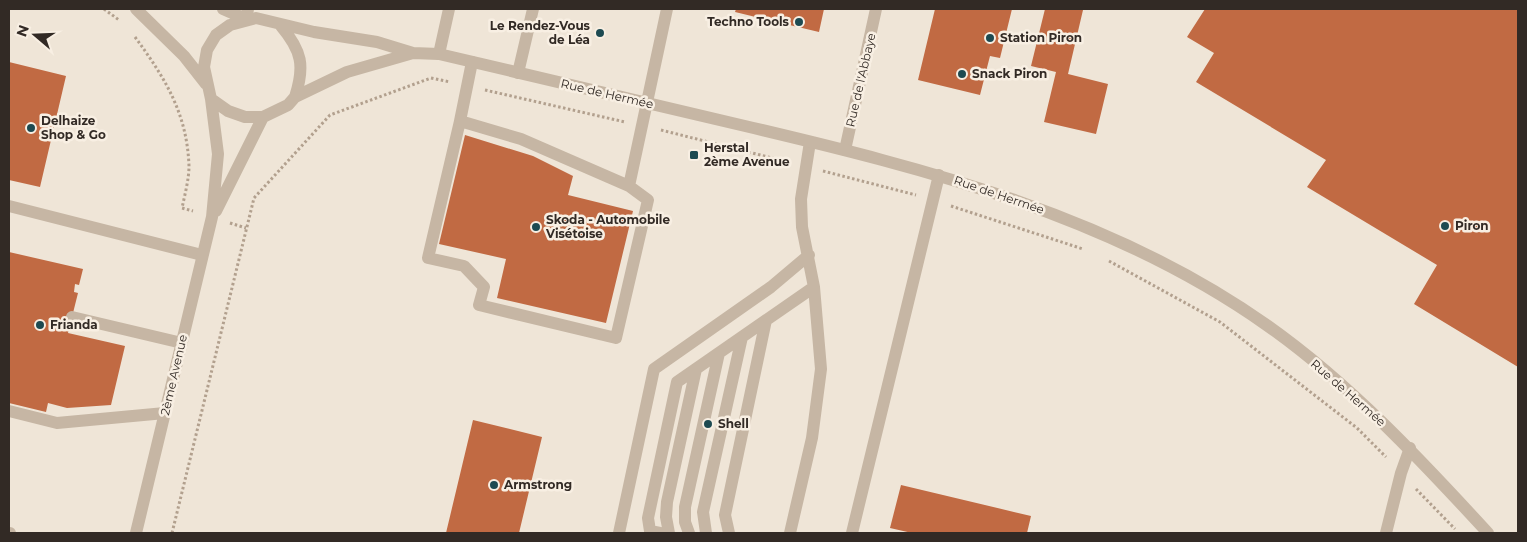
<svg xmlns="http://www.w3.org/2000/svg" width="1527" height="542" font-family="Montserrat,sans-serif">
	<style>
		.building { fill: #c16a43 }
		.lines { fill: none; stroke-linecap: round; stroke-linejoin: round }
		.path { stroke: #b2a08e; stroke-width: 3; stroke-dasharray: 2.5 2.5; stroke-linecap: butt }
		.service { stroke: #c6b6a4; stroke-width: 12 }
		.minor { stroke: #c6b6a4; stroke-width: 12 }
		.tertiary { stroke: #c6b6a4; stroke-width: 12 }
		.poi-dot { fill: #1d4a51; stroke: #f8efe3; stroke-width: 2 }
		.labels { text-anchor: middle; stroke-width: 5; stroke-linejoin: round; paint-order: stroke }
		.poi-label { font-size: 12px; font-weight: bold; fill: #322a25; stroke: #f8efe3; text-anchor: start }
		.street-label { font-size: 12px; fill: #322a25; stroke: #f8efe3 }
	</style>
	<rect width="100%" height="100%" fill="#efe5d7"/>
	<path class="building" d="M736,9H824L819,32L735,12Z
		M935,9H1012L1000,58L990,56L980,95L918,80Z
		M1045,9L1083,10L1068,74L1108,84L1096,134L1044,122L1056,72L1031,66Z
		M1205,9H1518V367L1414,304L1437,265L1307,187L1326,160L1196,82L1214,53L1187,37Z
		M9,62L66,76L40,187L9,180Z
		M465,135L533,156L573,176L568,195L633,211L606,323L497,298L506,259L439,244Z
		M9,252L83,269L79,285L75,284L74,292L78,293L68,333L125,346L111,405L67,408L48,403L46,412L9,403Z
		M473,420L542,437L519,533H446Z
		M901,485L1031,516L1027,533H912L890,528Z"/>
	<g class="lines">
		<path class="path" d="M104,9L119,20
			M135,37C165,78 187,113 189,166C189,179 185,194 182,208L193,211
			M485,90L625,122
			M661,130L788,162
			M823,171L916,195
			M951,206L1083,249
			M230,223L246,228
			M1109,261L1220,322L1357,428L1386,457
			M1416,489L1455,529
			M172,533L254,198L330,115L431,78L450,82"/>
		<path class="service" d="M246,19L248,9
			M439,54L449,9
			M472,62L460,121L521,139L629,186L667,9
			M518,73L533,9
			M460,121L428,258L464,266L484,287L479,305L616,338L648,200L629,186
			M9,206L202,255
			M72,317L182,343
			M9,411L57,423L165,413
			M9,533H10
			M619,533L654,369L771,287L809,255
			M660,533L650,531L648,518L677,382L814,287
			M669,533L666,517L667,502L696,369
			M689,533L685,522V507L719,353
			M706,533L703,512L742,337
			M729,533L725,515L766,320
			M790,533L812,438L821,369L814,287L802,227L801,199L810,142
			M852,533L939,175
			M1386,533L1401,473L1410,448"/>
		<path class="minor" d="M845,150L876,9"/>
		<path class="tertiary" d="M136,9L184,56L206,84
			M223,9L246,19
			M281,26C302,51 305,66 295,97
			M211,99L228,111L245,117H263L288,105L295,97L347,72L413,53
			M216,211L263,117
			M136,533L212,217L218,154L211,99L204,67L207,50L216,35L230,25L256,18L314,32L377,42L413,53L439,54C541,78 643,102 745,126C928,169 1113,216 1268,326C1351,385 1420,459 1488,533"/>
	</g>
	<g class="poi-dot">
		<circle cx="799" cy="22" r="5"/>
		<circle cx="600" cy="33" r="5"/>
		<circle cx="990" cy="38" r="5"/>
		<circle cx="962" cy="74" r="5"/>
		<circle cx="31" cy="128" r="5"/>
		<rect x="689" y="150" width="10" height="10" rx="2.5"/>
		<circle cx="1445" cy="226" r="5"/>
		<circle cx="536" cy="227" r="5"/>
		<circle cx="40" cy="325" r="5"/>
		<circle cx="708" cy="424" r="5"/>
		<circle cx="494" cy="485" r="5"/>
	</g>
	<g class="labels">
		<g class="poi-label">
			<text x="789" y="26" text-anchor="end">Techno Tools</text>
			<text x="590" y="30" text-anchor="end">Le Rendez-Vous<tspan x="590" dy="14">de Léa</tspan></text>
			<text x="1000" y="42">Station Piron</text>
			<text x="972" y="78">Snack Piron</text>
			<text x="41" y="125">Delhaize<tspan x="41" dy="14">Shop &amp; Go</tspan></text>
			<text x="704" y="152">Herstal<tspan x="704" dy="14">2ème Avenue</tspan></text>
			<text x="546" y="224">Skoda - Automobile<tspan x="546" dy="14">Visétoise</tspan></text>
			<text x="1455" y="230">Piron</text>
			<text x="50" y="329">Frianda</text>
			<text x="718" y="428">Shell</text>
			<text x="504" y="489">Armstrong</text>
		</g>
		<g class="street-label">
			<text transform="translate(861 80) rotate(-77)" y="4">Rue de l'Abbaye</text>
			<text transform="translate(607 94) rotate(13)" y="4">Rue de Hermée</text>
			<text transform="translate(999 195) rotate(19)" y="4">Rue de Hermée</text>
			<text transform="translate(174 375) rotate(-77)" y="4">2ème Avenue</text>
			<text transform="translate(1348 393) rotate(41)" y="4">Rue de Hermée</text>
		</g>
	</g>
	<rect width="1527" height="542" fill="none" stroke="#322a25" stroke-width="20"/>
	<g transform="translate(35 35) rotate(289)" stroke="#f8efe3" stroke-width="4" paint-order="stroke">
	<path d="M0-4L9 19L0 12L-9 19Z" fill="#322a25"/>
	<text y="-8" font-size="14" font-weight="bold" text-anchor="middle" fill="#322a25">N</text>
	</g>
</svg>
